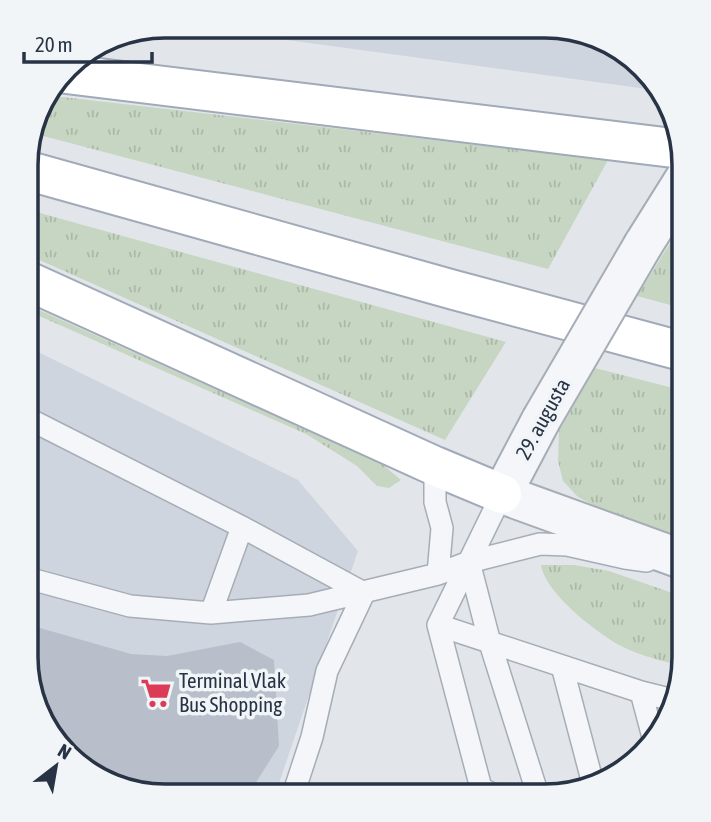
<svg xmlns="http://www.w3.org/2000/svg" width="711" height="822" font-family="'Asap Condensed',sans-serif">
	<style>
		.built { fill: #cfd5de }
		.grass { fill: url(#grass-tufts) }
		.building { fill: #b8bfca }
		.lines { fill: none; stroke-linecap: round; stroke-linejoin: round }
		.service-casing { stroke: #a6adb6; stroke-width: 24 }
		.tertiary-casing { stroke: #a6adb6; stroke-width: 42 }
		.primary-casing { stroke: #a0aab8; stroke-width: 42 }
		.service { stroke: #f5f6f9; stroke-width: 21 }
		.tertiary { stroke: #f5f6f9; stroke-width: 38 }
		.primary { stroke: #fff; stroke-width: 38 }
		.tertiary-bridge-casing { stroke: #a6adb6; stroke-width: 42; stroke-linecap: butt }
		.tertiary-bridge { stroke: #f5f6f9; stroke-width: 38 }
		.labels { text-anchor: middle; stroke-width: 7; stroke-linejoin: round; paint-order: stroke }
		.street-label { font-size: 21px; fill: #283345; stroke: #f2f5f8 }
		.poi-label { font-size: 21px; fill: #283345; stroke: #f2f5f8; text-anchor: start }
		.rim { fill: none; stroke: #283345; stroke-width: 3.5 }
	</style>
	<defs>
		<pattern id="grass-tufts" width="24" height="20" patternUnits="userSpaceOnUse" patternTransform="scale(1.75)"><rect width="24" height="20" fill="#c7d6c2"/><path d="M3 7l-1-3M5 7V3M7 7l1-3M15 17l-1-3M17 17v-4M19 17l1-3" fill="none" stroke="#abb8a8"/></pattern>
	</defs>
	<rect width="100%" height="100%" fill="#e2e6eb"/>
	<path class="built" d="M564,27L623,49L662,91L228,32Z
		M28,347L298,480L358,551L275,795H156L88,773L26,657Z"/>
	<path class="grass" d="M54,96L608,160L548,269L32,133Z
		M28,210H29L506,342L445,440L28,255Z
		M685,219V309L637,296Z
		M28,305L382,464L401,480L389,488L377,486L357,466L306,434L28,311Z
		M595,368L685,391V540L593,505L578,497L563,481L558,461L559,431Z
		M541,565H574L609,571L684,597V667C663,661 641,656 621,646C597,633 545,593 541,565Z"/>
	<path class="building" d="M26,624L131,654L167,656L240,642L274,660L279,746L248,795H156L88,773L45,727L26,657Z"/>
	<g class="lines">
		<g class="service-casing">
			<path id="service" d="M27,418L242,527L364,593
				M435,466V502L442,528L438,574
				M469,562L490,643L538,795
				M27,578L130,606L211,613L309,605L438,574L469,562L540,544L567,545L625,558L647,561
				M211,613L242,527
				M438,625L641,692L673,700
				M562,666L593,784
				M641,692L654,741
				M293,795L312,737L327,671L364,593
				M494,795L481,788L438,625L502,494"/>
		</g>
		<g class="tertiary-casing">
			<path id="tertiary" d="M643,245L685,178
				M541,420L502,494L684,560"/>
		</g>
		<g class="primary-casing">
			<path id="primary" d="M66,74L681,149
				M29,171L454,290L685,352
				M28,281L435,466L502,494"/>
		</g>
		<use href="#service" class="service"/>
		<use href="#tertiary" class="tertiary"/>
		<use href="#primary" class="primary"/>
		<g class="tertiary-bridge-casing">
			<path id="tertiary-bridge" d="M541,420L643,245"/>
		</g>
		<use href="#tertiary-bridge" class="tertiary-bridge"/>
	</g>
	<defs>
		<g id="supermarket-bare" transform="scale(2.415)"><path d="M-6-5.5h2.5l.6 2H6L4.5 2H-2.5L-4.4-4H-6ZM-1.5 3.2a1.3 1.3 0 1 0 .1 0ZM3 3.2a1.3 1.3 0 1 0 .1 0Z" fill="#dc3b57" stroke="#f2f5f8" stroke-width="2.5" paint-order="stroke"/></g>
	</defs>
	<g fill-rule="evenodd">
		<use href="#supermarket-bare" x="156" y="693"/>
	</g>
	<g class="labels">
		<g class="street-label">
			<text transform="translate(543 419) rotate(-61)" y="7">29. augusta</text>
		</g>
		<g class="poi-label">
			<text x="179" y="688">Terminal Vlak<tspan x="179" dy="24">Bus Shopping</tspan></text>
		</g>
	</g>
	<path d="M0 0H711V822H0ZM165 38H545A127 127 0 0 1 672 165V657A127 127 0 0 1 545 784H165A127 127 0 0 1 38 657V165A127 127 0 0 1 165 38Z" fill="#f2f5f8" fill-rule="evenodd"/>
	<path class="rim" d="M165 38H545A127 127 0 0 1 672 165V657A127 127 0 0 1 545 784H165A127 127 0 0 1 38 657V165A127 127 0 0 1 165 38Z"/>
	<g transform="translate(56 766) rotate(31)" stroke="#f2f5f8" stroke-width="5" paint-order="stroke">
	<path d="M0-5L12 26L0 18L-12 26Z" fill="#283345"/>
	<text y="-10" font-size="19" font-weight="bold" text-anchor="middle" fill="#283345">N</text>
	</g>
	<path d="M24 52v10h128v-10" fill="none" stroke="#283345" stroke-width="3.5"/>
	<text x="35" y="52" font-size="21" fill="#283345" stroke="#f2f5f8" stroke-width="5" paint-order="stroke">20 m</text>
</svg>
